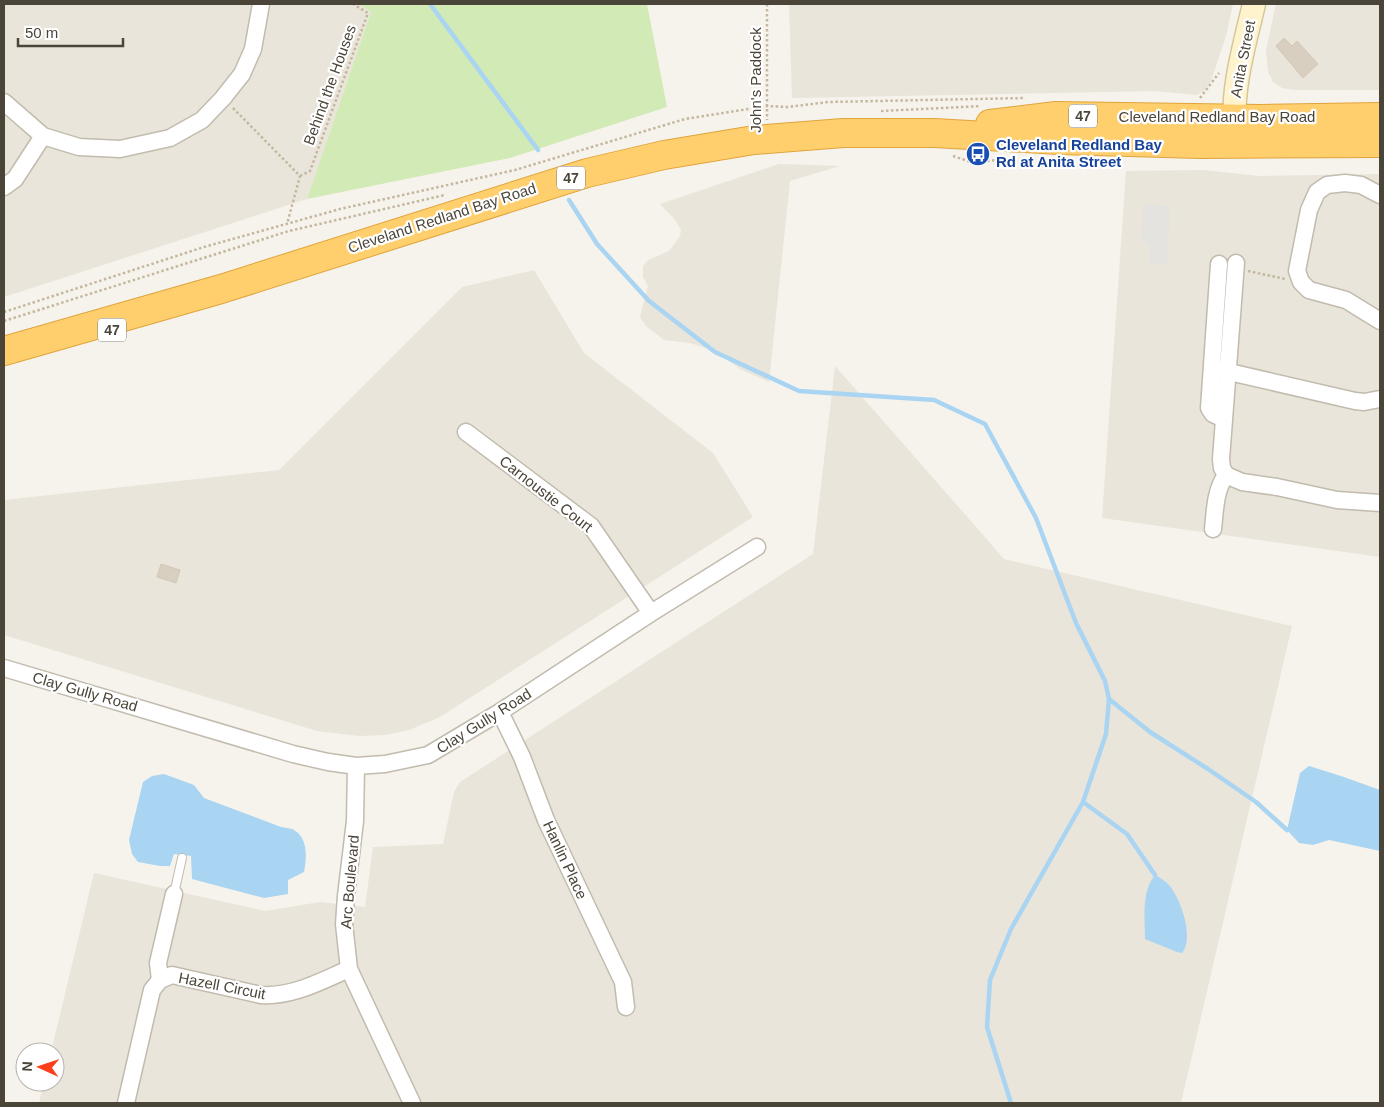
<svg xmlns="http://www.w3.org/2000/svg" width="1384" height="1107" font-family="Arial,sans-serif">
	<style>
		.residential { fill: #eae5da }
		.green { fill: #d2eab5 }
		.parking { fill: #e5e3e0 }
		.water { fill: #a9d4f2 }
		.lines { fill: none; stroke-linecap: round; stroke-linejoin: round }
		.stream { stroke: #a9d4f2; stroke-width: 4.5 }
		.building { fill: #d8cfc1; stroke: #d3c7b4 }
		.lane-casing { stroke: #c2bbae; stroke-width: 10 }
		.street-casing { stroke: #c2bbae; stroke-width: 19 }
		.secondary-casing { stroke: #d6c79b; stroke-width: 25 }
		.highway-casing { stroke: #e0a43c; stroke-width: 30 }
		.path { stroke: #c4b79f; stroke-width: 2.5; stroke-dasharray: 2.5 2.5; stroke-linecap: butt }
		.lane { stroke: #fff; stroke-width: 8 }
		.street { stroke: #fff; stroke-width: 16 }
		.secondary { stroke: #fff3cd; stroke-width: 22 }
		.highway { stroke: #ffcf6e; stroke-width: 28 }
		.labels { text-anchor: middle; stroke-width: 4.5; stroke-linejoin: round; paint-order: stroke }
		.shield { fill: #fff; stroke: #817c74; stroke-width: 1 }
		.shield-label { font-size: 14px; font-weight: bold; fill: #4b4439 }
		.street-label { font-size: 15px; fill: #4b4439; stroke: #fff }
		.transit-label { font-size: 15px; font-weight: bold; fill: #164399; stroke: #fff; text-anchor: start }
	</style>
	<rect width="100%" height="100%" fill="#f6f3ec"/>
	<path class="residential" d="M4,4H359L371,12L307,199L4,297Z
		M789,4H1233L1226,36L1211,81L1204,91L1197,95L1154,91L792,98Z
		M1276,4H1380V90H1295L1282,88L1273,82L1268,72L1266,50Z
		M779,164L840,166L790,181L769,382L740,369L717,352L690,343L664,340L646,326L640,317L648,286L643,277V266L648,260L669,251L680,236L681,230L676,221L660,204Z
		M1204,170L1259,176L1380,174V557L1102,518L1126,171Z
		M534,270L584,353L713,453L753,517L440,717L409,730L385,735L359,736L317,731L4,635V500L279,470L462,287Z
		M835,366L1004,559L1292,626L1181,1103H39L44,1082H55V1052H51L94,873L265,911L320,902L365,907L373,847L443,844L454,792L460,782L813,554Z"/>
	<path class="green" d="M359,4H647L667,107L510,158L307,199L371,12Z"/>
	<path class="parking" d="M1143,205L1170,206L1168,264H1149V243L1141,242Z"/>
	<path class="water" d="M1309,766L1341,776L1380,790V851L1329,840L1313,845L1299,843L1287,830L1300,773Z
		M164,774L194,785L204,798L281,827C285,828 291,828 294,830C308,838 307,858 304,872L288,880V894L264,898L192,879L191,856L174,854L170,866H160L138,862L132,854L129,840L143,782L152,776Z
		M1155,875C1159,877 1164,880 1168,884C1180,896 1195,938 1182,953L1177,952L1145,939C1145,918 1141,892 1155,875Z"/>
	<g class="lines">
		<path class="stream" d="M430,4L538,150
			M569,200L597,244L649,301L715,352L799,391L934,400L985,424L1036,518L1076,623L1105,681L1109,699L1106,734L1083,802L1011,929L990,980L987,1027L1011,1103
			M1109,699L1150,732L1208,769L1256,802L1287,830
			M1083,802L1127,834L1155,875"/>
	</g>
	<path class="building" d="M1284,38L1292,46L1297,41L1318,64L1303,78L1276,46Z
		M161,564L180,570L176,583L157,577Z"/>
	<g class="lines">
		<g class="lane-casing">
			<path id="lane" d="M174,894L182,858"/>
		</g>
		<g class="street-casing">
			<path id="street" d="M4,102L43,136L79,147L120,149L170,138L202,120L223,98L242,74L253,49L261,4
				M4,187L15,179L43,136
				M1380,195L1361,185L1345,183L1327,185L1317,192L1309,210L1297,271L1301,282L1309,290L1346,300L1380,321
				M1236,263L1221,459L1222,468L1226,475L1242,482L1277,487L1337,500L1380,503
				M1219,264L1209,408L1213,414L1224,419
				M1212,368L1355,401L1364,402L1380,399
				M466,432L591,526L651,613
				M1213,529C1215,511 1215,490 1226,475
				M4,668L293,754L328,762L356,766L385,764L428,755L500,712L651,613L757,547
				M500,712L522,757L546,820L623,982L626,1007
				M356,766L355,821L346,896L344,924L349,969L412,1103
				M160,980L158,963L174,894
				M126,1103L152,990L160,980L172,975L261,995C293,997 321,981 349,969"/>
		</g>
		<g class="secondary-casing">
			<path id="secondary" d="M1235,134C1231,89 1244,47 1254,4"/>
		</g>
		<g class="highway-casing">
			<path id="highway" d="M990,124L1056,116L1260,119L1380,117
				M4,351L221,289L587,173L664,155L754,140L843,133H934L1059,140L1200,144L1380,143"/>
		</g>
		<path class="path" d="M767,4V120
			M1200,98L1219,73
			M233,108L300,176L287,224
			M881,111L981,106
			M953,156L971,162L1014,159
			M300,176L310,171L368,13L353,4
			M1248,271L1285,279
			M4,312L204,247L340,209L515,170L685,119L767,106L788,107L828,102L1025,98
			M4,321L289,231L445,195"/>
		<use href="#lane" class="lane"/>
		<use href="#street" class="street"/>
		<use href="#secondary" class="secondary"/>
		<use href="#highway" class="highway"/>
	</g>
	<defs>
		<g id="bus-disc" transform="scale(1.25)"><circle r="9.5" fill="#1a4fb4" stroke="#fff"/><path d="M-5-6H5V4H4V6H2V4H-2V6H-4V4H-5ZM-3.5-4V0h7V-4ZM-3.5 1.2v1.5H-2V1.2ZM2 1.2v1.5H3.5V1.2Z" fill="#fff"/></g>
	</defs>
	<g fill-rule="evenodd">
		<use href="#bus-disc" x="978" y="154"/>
	</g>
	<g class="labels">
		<g class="shield">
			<rect x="1069" y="104.5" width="28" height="23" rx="4"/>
			<rect x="557" y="166.5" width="28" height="23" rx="4"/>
			<rect x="98" y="318.5" width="28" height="23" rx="4"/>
		</g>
		<g class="shield-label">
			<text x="1083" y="121">47</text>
			<text x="571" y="183">47</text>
			<text x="112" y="335">47</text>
		</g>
		<g class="street-label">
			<text transform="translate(1243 59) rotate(-79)" y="5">Anita Street</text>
			<text transform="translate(756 80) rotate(-90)" y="5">John's Paddock</text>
			<text transform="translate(330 85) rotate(-70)" y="5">Behind the Houses</text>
			<text x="1217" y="122">Cleveland Redland Bay Road</text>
			<text transform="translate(442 218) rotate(-18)" y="5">Cleveland Redland Bay Road</text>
			<text transform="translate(546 494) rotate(38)" y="5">Carnoustie Court</text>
			<text transform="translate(85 692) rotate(16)" y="5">Clay Gully Road</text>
			<text transform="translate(484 721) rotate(-32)" y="5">Clay Gully Road</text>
			<text transform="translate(565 860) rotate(65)" y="5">Hanlin Place</text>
			<text transform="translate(350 882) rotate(-85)" y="5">Arc Boulevard</text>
			<text transform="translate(222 986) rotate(11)" y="5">Hazell Circuit</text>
		</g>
		<g class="transit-label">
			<text x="996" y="150">Cleveland Redland Bay<tspan x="996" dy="17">Rd at Anita Street</tspan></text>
		</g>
	</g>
	<rect width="1384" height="1107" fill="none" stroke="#4b4439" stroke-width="10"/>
	<g transform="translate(40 1067) rotate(273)"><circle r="24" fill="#ffffff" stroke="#b7b4b0"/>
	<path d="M0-4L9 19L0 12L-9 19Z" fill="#fc3f1d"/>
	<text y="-8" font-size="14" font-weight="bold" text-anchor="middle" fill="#4b4439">N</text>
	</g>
	<path d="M18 38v8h105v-8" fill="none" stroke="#4b4439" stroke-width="2.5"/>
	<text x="25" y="38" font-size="15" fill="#4b4439" stroke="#ffffff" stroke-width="4" paint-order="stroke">50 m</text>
</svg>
